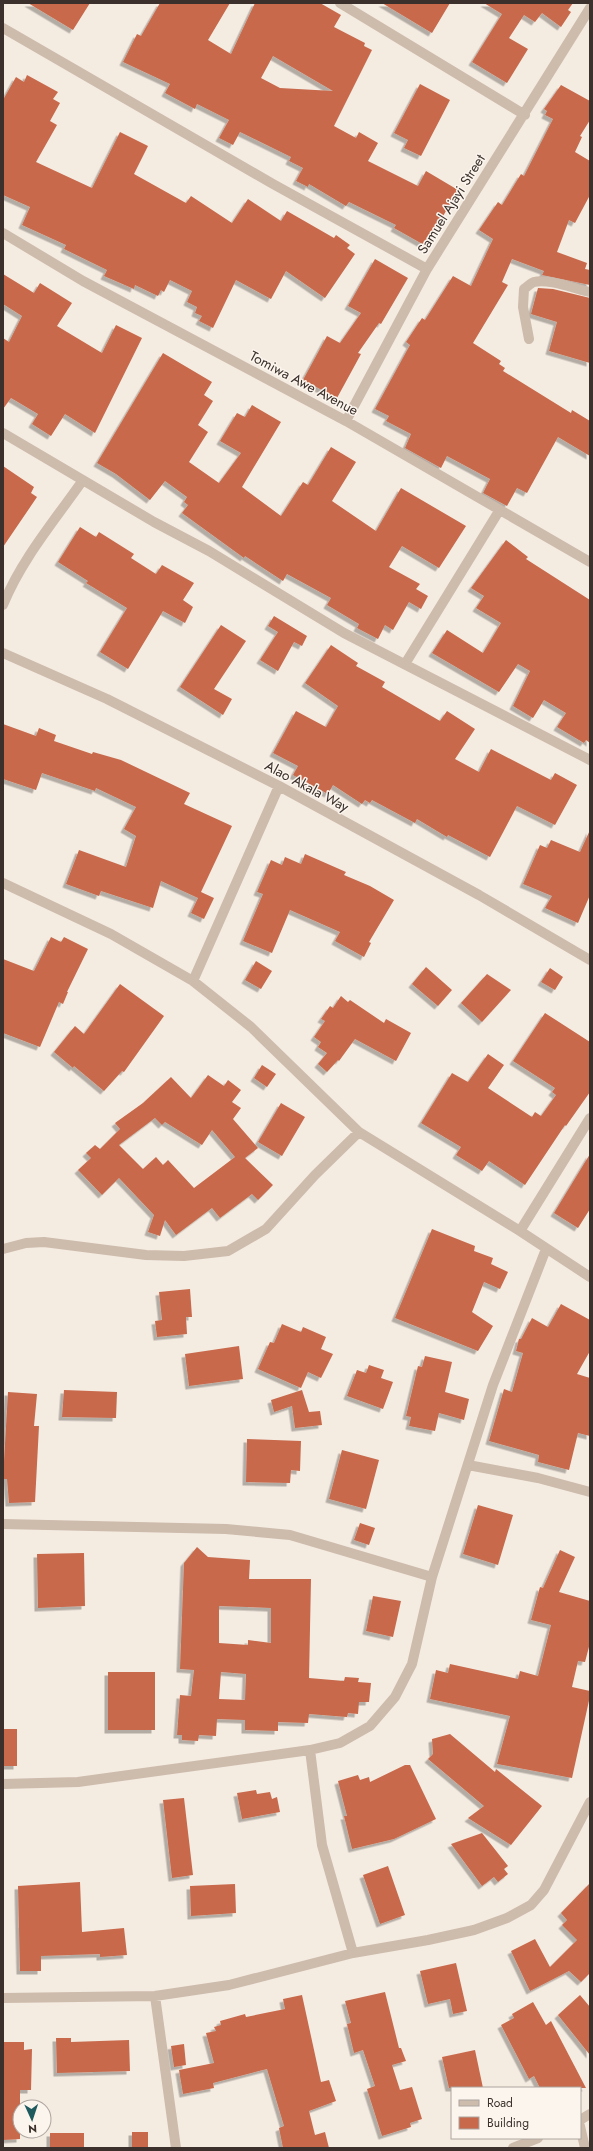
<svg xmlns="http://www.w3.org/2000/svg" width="593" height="2151" font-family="Jost,sans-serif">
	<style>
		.building { fill: #c8694b; fill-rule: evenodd; filter: url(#shadow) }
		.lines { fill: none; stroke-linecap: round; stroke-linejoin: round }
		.minor { stroke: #cdbbac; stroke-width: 10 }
		.labels { text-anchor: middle; stroke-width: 3; stroke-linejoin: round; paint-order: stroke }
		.street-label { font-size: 14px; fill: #3b302b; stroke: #fbf5ee }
	</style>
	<defs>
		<filter id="shadow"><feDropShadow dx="-3.5" dy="3.5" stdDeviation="0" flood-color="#0004"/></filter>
	</defs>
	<rect width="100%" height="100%" fill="#f4ebe1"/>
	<path class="building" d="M28,3H90L73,30Z
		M160,3H230L208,40L231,54L255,3H320L341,15L334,27L365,43L364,46L372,50L334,126L356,138L359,132L378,143L368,161L418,186L426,171L458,190L426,246L394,228L396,225L349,202L346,206L309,184L308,187L296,181L303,168L289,161L291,157L240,132L233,145L219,138L229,120L197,104L195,109L165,93L170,84L123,62L137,34L141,36ZM273,56L333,91L280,88L261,78Z
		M382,3H450L432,33Z
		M484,3H573L568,10L571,12L561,27L542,13L535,22L524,15L509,38L528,49L507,83L472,62L502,14Z
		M27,75L58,92L53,99L60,103L50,121L57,125L36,162L92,188L120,132L148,146L134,174L186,203L191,196L232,223L248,199L281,221L287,211L334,238L336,235L350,245L347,248L355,254L325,298L286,271L271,299L236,280L213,328L199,321L202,316L195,313L197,307L187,302L192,291L170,280L164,292L161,290L158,296L135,285L134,289L104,276L107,270L64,249L66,245L22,225L30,207L3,195V100L16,77L24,82Z
		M420,84L450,100L421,156L404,148L408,140L394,133Z
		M561,85L590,101V120L580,136L582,137L575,152L590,161V195L575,223L569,220L557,252L587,263L585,269L590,270V285L542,275L544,271L512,259L502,282L508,285L473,343L501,361L499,364L505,368L503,371L571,413L572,410L590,421V456L558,437L527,493L517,488L507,506L483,493L490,479L447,456L441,468L405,448L411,434L386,421L389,416L375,409L410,345L406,342L422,318L425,320L453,276L471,286L493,239L479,230L498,202L502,205L521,174L524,176L553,119L545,115L547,111L544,109Z
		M375,259L408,278L381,324L379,323L358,353L361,354L337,398L303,380L327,336L340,343L361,313L348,306Z
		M3,274L34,293L40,283L72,303L57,326L102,353L116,325L142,338L95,433L65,414L51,436L32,424L38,414L11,398L3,409V338L9,342L22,316L3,304Z
		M538,288L553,289L590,298V363L549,351L557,322L531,314Z
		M163,353L212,382L204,395L213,401L198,425L208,432L189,462L219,483L241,453L220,441L237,413L245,417L252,405L281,422L242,487L281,516L303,482L308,485L331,447L356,462L332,501L376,531L401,488L466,526L439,568L402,546L389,567L420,584L416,589L428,596L421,609L409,602L393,630L385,625L378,639L357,628L359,624L327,605L331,598L287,574L283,581L245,556L244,558L182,513L188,505L184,502L187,497L165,481L150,500L116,474L97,463Z
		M3,466L34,487L31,493L37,497L3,547Z
		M80,527L96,537L99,532L134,554L131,558L156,574L162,565L194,583L183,600L193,607L185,623L163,611L128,669L100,652L127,608L86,583L88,581L58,562Z
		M506,540L528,557L526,559L590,600V743L586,740L584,743L557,727L566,713L544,700L533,718L513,706L530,671L518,664L499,692L432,653L447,630L483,653L501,623L476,608L484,596L471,588Z
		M274,616L307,636L302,646L294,642L278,671L260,660L278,632L268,626Z
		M221,625L246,641L214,689L232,699L223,715L180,687Z
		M331,645L358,663L356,666L385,682L382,687L440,721L447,711L475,729L455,759L479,772L491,749L551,780L555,773L577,785L555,825L517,806L490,857L448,835L447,837L417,819L415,823L372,800L370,803L365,800L362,804L333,785L328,794L293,775L298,766L273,753L296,711L326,727L338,706L305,683Z
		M3,724L36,736L39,728L56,735L54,741L92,754L93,752L121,760L190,793L184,804L232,826L201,892L214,898L204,919L191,913L198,898L161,881L153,908L101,891L99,896L66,884L79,850L126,867L136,836L124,829L136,807L96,788L95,791L42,773L36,790L3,779Z
		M590,830V895L578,923L545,908L552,896L523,884L540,845L547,848L551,840L580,852Z
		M305,854L346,872L344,875L370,886L394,900L369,942L371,943L364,957L335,941L340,932L290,910L272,953L243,941L263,894L257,892L271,860L282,865L285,857L301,864Z
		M51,937L61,942L64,937L88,949L67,992H68L63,1004L59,1002L40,1047L3,1033V959L34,971Z
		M256,961L272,971L261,989L245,980Z
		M426,967L452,990L438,1006L412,984Z
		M550,968L563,977L555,990L541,982Z
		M487,974L511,990L482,1022L461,1003Z
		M120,984L164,1016L124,1072L122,1071L104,1091L74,1066L73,1068L54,1052L75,1026L84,1034Z
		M341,996L348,1002L350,1000L384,1023L386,1019L411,1033L396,1061L355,1039L339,1061L338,1060L327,1072L318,1064L327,1053L318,1047L321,1042L314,1037L325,1021L321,1019L330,1006L333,1008Z
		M545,1013L590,1042V1092L566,1126L565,1125L525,1185L489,1161L482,1171L456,1155L461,1147L421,1123L452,1073L468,1082L488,1054L504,1065L488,1088L532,1117L535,1112L541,1116L556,1095L552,1092L555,1088L513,1061Z
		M262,1065L276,1074L267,1087L254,1078Z
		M208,1075L224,1086L228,1080L241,1090L232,1102L241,1108L233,1119L258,1148L245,1158L273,1185L258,1200L252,1194L220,1218L212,1208L176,1235L165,1220L160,1236L148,1232L154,1215L119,1178L102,1195L78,1170L91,1158L86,1153L95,1145L100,1149L120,1129L115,1123L143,1103L171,1077L191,1098ZM155,1118L162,1125L165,1122L202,1145L212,1130L235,1157L194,1188L168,1160L163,1165L156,1157L143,1169L119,1145Z
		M281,1103L305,1117L282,1156L258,1142Z
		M590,1154V1209L578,1228L554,1213Z
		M432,1229L475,1246L474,1251L493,1258L491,1264L508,1272L500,1289L484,1282L472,1312L493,1326L478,1351L395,1318Z
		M190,1289L192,1317H186L187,1334L157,1337L155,1321L162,1320L159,1292Z
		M561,1304L590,1320V1351L577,1374L590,1378V1436L578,1433L569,1470L538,1462L539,1455L489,1441L504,1389L512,1392L523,1353L516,1351L519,1339H521L532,1318L548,1327Z
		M282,1324L301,1332L303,1327L326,1337L321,1349L333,1354L321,1378L308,1372L301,1388L258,1369L270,1342L274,1343Z
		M239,1346L243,1379L189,1386L185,1354Z
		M425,1356L452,1362L445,1392L469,1399L464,1420L439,1413L435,1431L409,1426L411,1417L406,1416L418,1366L422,1367Z
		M369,1365L384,1370L381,1378L393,1382L383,1409L347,1396L357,1370L366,1373Z
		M64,1390L117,1392L116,1418L62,1417Z
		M302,1390L309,1412L320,1411L322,1425L295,1428L292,1406L274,1412L271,1400Z
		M8,1392L37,1394L34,1426H39L35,1502L9,1503L7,1479H3Z
		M247,1439L301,1441L300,1471L291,1470L290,1483L246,1482Z
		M342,1450L379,1460L366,1509L329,1499Z
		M478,1505L513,1515L498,1565L463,1554Z
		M360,1523L375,1528L369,1545L354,1540Z
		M197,1547L208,1557L250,1560L249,1579H311L309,1678L344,1681L345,1677L359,1678L358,1682L371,1683L369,1702H359L358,1714L348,1713L347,1717L309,1714L308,1723L278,1722V1731L245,1730V1720L217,1719L216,1736L199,1735L198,1741L182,1740V1735H177L180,1695L191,1696L194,1670L180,1669L184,1563ZM219,1606L271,1608V1643L248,1640V1645L219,1643ZM221,1672L246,1674L245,1700L219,1699Z
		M560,1550L575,1557L559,1592L590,1601V1643L585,1662L578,1661L572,1687L590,1691V1696L572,1778L497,1764L510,1716L430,1699L436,1670L448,1673L450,1664L518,1679L520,1671L538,1676L551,1625L531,1620L540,1587L543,1588Z
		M84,1553L85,1606L38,1608L37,1554Z
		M373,1596L401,1601L393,1637L366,1631Z
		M108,1672H155V1730H108Z
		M3,1729H17V1766H3Z
		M450,1734L495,1772L496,1769L542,1806L511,1845L468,1818L484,1806L428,1759L433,1754L432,1739Z
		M405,1765H410L436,1819L394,1839L352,1849L344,1816H347L338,1781L358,1775L360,1780L369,1777L370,1782Z
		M256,1790L257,1794L270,1792L272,1799L277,1797L280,1812L242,1819L237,1793Z
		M184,1798L193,1875L172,1878L163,1800Z
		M482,1833L508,1866L504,1869L508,1874L498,1882L494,1877L482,1886L451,1844Z
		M388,1866L405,1915L380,1924L363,1875Z
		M80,1882L82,1932L124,1928L127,1955L100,1957V1954L41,1956V1971H20L18,1886Z
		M590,1883V1973L581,1982L569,1971L530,1991L511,1951L535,1939L550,1967L577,1940L562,1925L567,1920L561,1913Z
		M235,1884L236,1913L191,1916L190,1886Z
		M456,1963L467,2011L453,2014L450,1999L428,2004L420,1971Z
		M385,1992L399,2048H401L406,2061L392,2065L400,2090L412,2087L422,2119L410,2123L411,2127L382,2136L367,2089L375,2086L363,2050L354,2053L347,2024L351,2023L345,2001Z
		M302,1995L321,2082L329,2080L336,2101L309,2111L315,2135L325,2132L329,2148H283L279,2128L284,2126L267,2069L213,2083L214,2088L183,2094L179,2070L214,2063L206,2033L216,2031L214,2027L221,2025L220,2021L245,2014L246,2017L285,2009L283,1999Z
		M580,1995L590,2007V2055L558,2015Z
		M533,2002L546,2025L551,2021L586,2088H540L534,2076L529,2079L501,2025L514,2018L512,2014Z
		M56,2038H71V2042L129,2040L130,2071L57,2073Z
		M3,2042H24V2050L32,2049L31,2090H20V2139L3,2140Z
		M184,2044L186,2065L174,2067L171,2046Z
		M475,2050L483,2088H449L442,2057Z
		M132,2132H148V2148H132Z
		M50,2133H84V2148H50Z"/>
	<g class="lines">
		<path class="minor" d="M340,3L525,115
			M3,28L273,184L427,269
			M3,233L83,281L346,421L590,562
			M529,339L523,307L524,289C527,287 531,283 534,282C548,278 575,289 590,292
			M346,421L427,269L590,8
			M3,433L154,522L209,551L344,633L590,760
			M3,605C21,560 55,520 83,480
			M3,653L107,699L279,786L479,895L590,960
			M405,664L499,511
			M3,883L111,934L193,981L251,1027L359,1132L520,1231L590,1277
			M193,981L279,786
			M520,1231L590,1118
			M3,1249L26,1243L44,1242L146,1255L184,1256L228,1251L266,1229L315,1175L359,1132
			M468,1465L538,1478L590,1492
			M3,1524L226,1529L290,1535L432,1577
			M310,1750L322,1845L353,1953
			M3,1784L78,1782L310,1750L340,1743L370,1726L395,1697L412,1664L432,1577L493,1385L546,1249
			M155,1996L176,2148
			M3,1998L155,1996L229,1985L353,1953L428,1940L474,1930L507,1918L531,1905L544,1890L590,1802
			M580,2120L590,2114
			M580,2126L585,2148
			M513,2148L538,2138"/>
	</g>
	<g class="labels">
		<g class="street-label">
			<text transform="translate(451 204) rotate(-58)" y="5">Samuel Ajayi Street</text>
			<text transform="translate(304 383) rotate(28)" y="5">Tomiwa Awe Avenue</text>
			<text transform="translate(307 786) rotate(28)" y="5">Alao Akala Way</text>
		</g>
	</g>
	<rect width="593" height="2151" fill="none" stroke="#3b302b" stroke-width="8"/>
	<rect x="451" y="2087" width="130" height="52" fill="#fbf5ee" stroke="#aea6a0"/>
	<rect x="459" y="2100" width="20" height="6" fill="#cdbbac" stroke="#aea6a0"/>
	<text x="487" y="2107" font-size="12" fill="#3b302b">Road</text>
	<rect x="459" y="2117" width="20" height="12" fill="#c8694b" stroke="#aea6a0"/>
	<text x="487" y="2127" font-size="12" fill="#3b302b">Building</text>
	<g transform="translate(32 2119) rotate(177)"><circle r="19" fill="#fbf5ee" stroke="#aea6a0"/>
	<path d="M0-3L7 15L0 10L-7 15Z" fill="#1f5a5e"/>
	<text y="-6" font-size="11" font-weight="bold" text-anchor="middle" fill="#3b302b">N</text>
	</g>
</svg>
